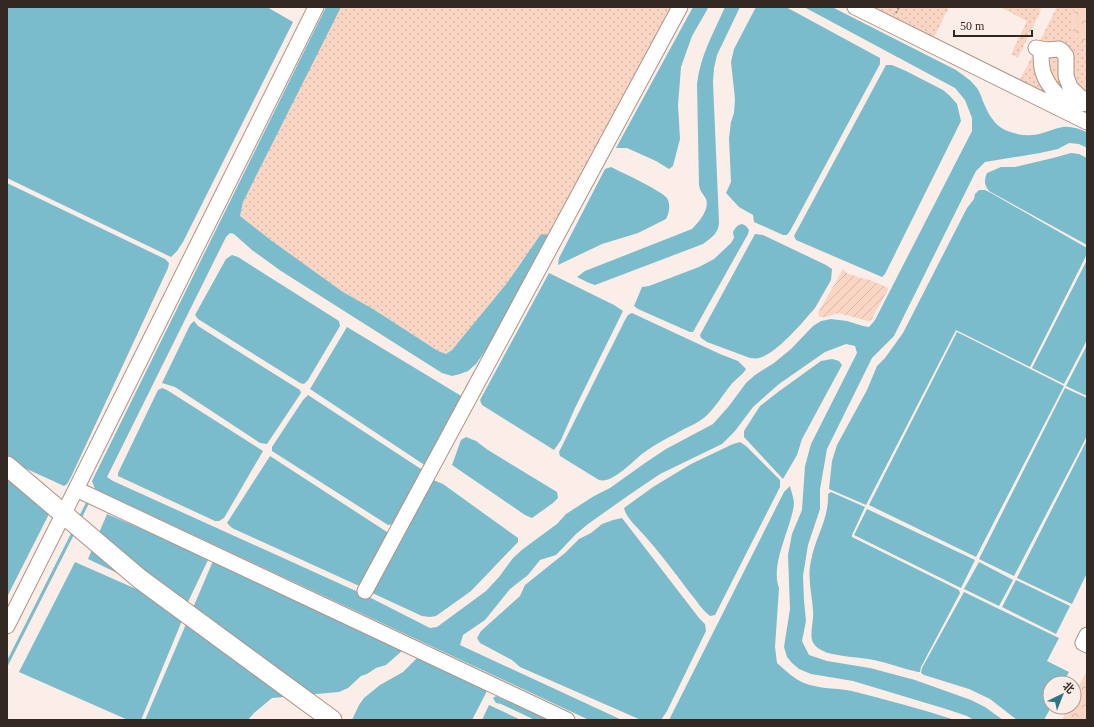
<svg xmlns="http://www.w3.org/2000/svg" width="1094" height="727" font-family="'Times New Roman','Noto Sans SC',serif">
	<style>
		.grass { fill: url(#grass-dots) }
		.forest { fill: url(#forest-crowns) }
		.garden { fill: url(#garden-furrows) }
		.water { fill: #7abccb }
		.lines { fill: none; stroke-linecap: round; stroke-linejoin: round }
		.stream { stroke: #7abccb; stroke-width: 3 }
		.minor-casing { stroke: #b19385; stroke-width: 17 }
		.major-casing { stroke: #b19385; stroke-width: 21 }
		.path { stroke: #9c8f89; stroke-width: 2; stroke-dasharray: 2 2; stroke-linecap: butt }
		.minor { stroke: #fff; stroke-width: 15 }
		.major { stroke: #fff; stroke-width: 19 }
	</style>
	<defs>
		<pattern id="grass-dots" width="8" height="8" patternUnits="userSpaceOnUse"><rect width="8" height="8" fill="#fbd5c3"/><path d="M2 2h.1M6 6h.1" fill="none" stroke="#d8b7a7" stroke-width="1.8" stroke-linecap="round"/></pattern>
		<pattern id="forest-crowns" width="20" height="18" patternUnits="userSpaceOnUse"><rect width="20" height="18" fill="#fbd5c3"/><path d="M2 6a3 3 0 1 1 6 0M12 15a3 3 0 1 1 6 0" fill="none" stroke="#d8b7a7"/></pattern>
		<pattern id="garden-furrows" width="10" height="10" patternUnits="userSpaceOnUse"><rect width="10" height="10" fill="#fbd5c3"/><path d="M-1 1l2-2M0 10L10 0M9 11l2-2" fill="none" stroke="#d8b7a7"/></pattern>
	</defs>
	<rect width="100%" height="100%" fill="#fbede7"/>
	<path class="grass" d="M340,7H671L550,238L522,260L507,283L452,350L446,354L438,351L373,309L343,292L272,241L240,216L243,202Z
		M867,7H949L933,40Z
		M1000,7H1039L1041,10L1018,58L1011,54L1027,21Z
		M1057,7H1075L1072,23L1073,34L1087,46V117L1019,82Z"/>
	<path class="forest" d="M1075,7H1087V46L1073,34L1072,23Z
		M1087,670V720H1062L1068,707H1074V696Z"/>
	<path class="garden" d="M843,269L848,274C853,274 857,277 861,278C870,279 878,284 887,287L888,290L871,320L868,321L838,313L826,317H819L818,313Z"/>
	<path class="water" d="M7,7H267L293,22L183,242L177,251L171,257L7,178Z
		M326,7H341L243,202L240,216L272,241L343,292L373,309L438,351L446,354L452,350L507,283L541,234L548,235L550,238L492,341L476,364L468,371L460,374L452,376L442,373L281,271L252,250L234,234L230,233L226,237L107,477L113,481L367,596L430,628L437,627L486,591L499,577L513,558L523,549L557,524L566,514L594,496L610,488L645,463L666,449L713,424L729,406L746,383L755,375L774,363L791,349L813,326L821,321L831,319L847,321L863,326L869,327L875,320L972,131V118L965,100L955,88L804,7H832L956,70C963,75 971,80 977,88C979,91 981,95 982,99C986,109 991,120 1000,127C1009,134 1029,137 1039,134C1047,132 1055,128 1063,127C1071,126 1079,129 1087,132V148L1079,144L1069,143L1058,149L1040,153L985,162L976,171L894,336L872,358L827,449L820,489V509L808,545L803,576L804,601L806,621L802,641L809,655L827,661L870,668L915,680L971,700L985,707L1003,720H974L967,716L946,709L853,681L811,674L799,669L792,663L787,657L784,647L790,609L788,555L792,534L802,510L805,466L811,444L857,353L855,346L846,344L825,352L779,384L753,407L735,431L722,444L660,474L629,495L588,524L576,534L556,555L540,560L528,575L510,589L485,620L463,635L460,645L622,720H589L95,489L92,481Z
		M693,7H708L707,10L692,36L681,67L678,105L680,139L673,166L669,169L656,161L627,148H616Z
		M725,7H740L717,55L714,68L713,82L719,222C719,233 711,238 703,244L595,285L589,283L577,277L585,271L692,229C699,222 710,209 706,199C703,193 700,192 699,185L697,84C700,56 714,32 725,7Z
		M756,7H786L880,58V64L790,231L787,235H783L754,222L753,215L739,207L726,193L731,182L729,138L731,122L734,113L735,99L731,62L734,49Z
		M886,65H892L906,71L943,90L950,96L957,104L961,121L885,274L882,277L796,240L794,236Z
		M1071,153L1079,154L1087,158V245L989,191C984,185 984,180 987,173L1001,167H1015L1053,158Z
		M611,167C623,173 660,190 667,198C671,205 669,213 666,219L638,233L602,244L558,265L559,258L605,169Z
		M7,183L165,259L169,263L168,268L71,477L67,484L64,486L7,460Z
		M979,190H985L991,193L1087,248V254L1030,367L956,330L866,505L829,489L832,461L837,445L867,390L877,366L885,358L903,333L967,208L974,199L975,194Z
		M742,224L746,226L749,230L748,234L693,332H690L638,309L634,306L642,287L649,286L699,267L714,259L731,243L734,238L733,232C735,228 737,225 742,224Z
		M755,234L763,235L826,265L832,269L831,280L815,308C803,322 776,354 759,358C756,359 753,358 750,358L707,342L701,338L700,335Z
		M232,255L238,257L339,321L340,326L308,380L304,384L300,383L198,319L195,315L226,259Z
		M1087,260V340L1064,384L1032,368Z
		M549,273L614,305L623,311L575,408L561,440L554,450L482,405L480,400Z
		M632,313L720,354L738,361L746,369C742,376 735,379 730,386C722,396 715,408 705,417C699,422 691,426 684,429C670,437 655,444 642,454C632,462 612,484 599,480L560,456L559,452L625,320L628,315Z
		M194,321L198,326L300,390L301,393L267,444L260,443L175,387L162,383L190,325Z
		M347,327L463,397L426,466L310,389Z
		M957,332L1064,386L976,557L869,505Z
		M1087,345V396L1066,386Z
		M832,359L839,361L842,365L802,439L797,455L783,479L744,437V431L760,406L778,392L821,361Z
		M162,388L167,390L263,451L224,518L219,521H215L118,476V473L158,390Z
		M1065,388L1087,398V436L1014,576L979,559Z
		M308,395L424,471L394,524L388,525L272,451V447L303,400Z
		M466,437L476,441L488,450L557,492L558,498L553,503L532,518L525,515L452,465L461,440Z
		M1087,440V573L1072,604L1017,578Z
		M740,442L746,446L780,480V487L715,615L710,616C700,608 698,602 690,593C675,573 660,553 644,535C637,527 626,518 624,508L653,487L691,464L733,444Z
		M270,456L387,532L390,536L362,586L357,585L232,528L227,523Z
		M7,468L45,485L52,492V508L7,597Z
		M431,479L443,484L518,538V542L471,591L436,616L430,617L422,616L370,592Z
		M790,486C791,491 794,498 794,504C791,529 770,564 779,588L775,647L777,663C785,670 794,679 804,683C819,689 837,688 852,691C887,700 921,709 955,720H669L784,492Z
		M831,492L865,507L852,535V537L959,590L960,593L921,667L920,672H918C903,669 889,663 874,660C859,657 843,657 828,653C822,651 814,647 812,640C810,632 814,620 813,610C812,594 807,577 811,561C815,537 829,520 828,494Z
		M867,509L975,560L961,588L854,535Z
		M107,514L209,558L186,606L88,559Z
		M622,518L699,618L705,624L706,631L667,711L661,720H641L520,667L512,660L480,643L477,638L481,631L520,596L525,585L565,553L579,539L591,533L602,524L613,520Z
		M213,561L403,650L386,665L376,668L367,674L361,676L348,688L339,692L272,698L254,713L248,720H145Z
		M75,562L186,611L141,720H128L19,672Z
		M979,562L1013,580L999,606L964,589Z
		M1016,580L1070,606L1056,634L1002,607Z
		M964,592L1059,638L1047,661L1069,672L1063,683H1050V707H1051L1044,720H1017L990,699L969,689L924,675L921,673L922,668Z
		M420,657L487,689L486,693L472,720H352L359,705L364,698L380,685L403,672L417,658Z
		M496,696L549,720H535L501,704L496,703L493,698Z
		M489,705L521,720H482Z"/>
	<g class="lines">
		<path class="stream" d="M79,520L87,504
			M7,664L74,531"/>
		<g class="minor-casing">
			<path id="minor" d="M316,7L76,489L567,720
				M855,7L1087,122
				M1036,48L1047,50L1059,49L1062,51L1066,56V76L1070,87L1079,96L1087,101
				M1041,49C1041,55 1041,62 1042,68C1044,80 1056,97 1068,102C1074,104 1081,104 1087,103
				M365,591L680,7
				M7,626L76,489
				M1087,635L1083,643L1087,645"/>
		</g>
		<g class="major-casing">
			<path id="major" d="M7,466L140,579L332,720"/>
		</g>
		<path class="path" d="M896,13L899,7"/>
		<use href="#minor" class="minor"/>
		<use href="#major" class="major"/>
	</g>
	<rect width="1094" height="727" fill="none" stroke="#342822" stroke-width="16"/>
	<g transform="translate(1062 695) rotate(43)"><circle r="19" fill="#fbede7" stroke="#ab9e98"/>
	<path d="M0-3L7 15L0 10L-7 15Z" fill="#307583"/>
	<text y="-6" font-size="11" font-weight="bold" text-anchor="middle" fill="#342822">北</text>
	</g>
	<path d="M954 30v6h78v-6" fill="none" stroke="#342822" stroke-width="2"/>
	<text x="960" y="30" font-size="12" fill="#342822" stroke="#fbede7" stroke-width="3" paint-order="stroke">50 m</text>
</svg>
